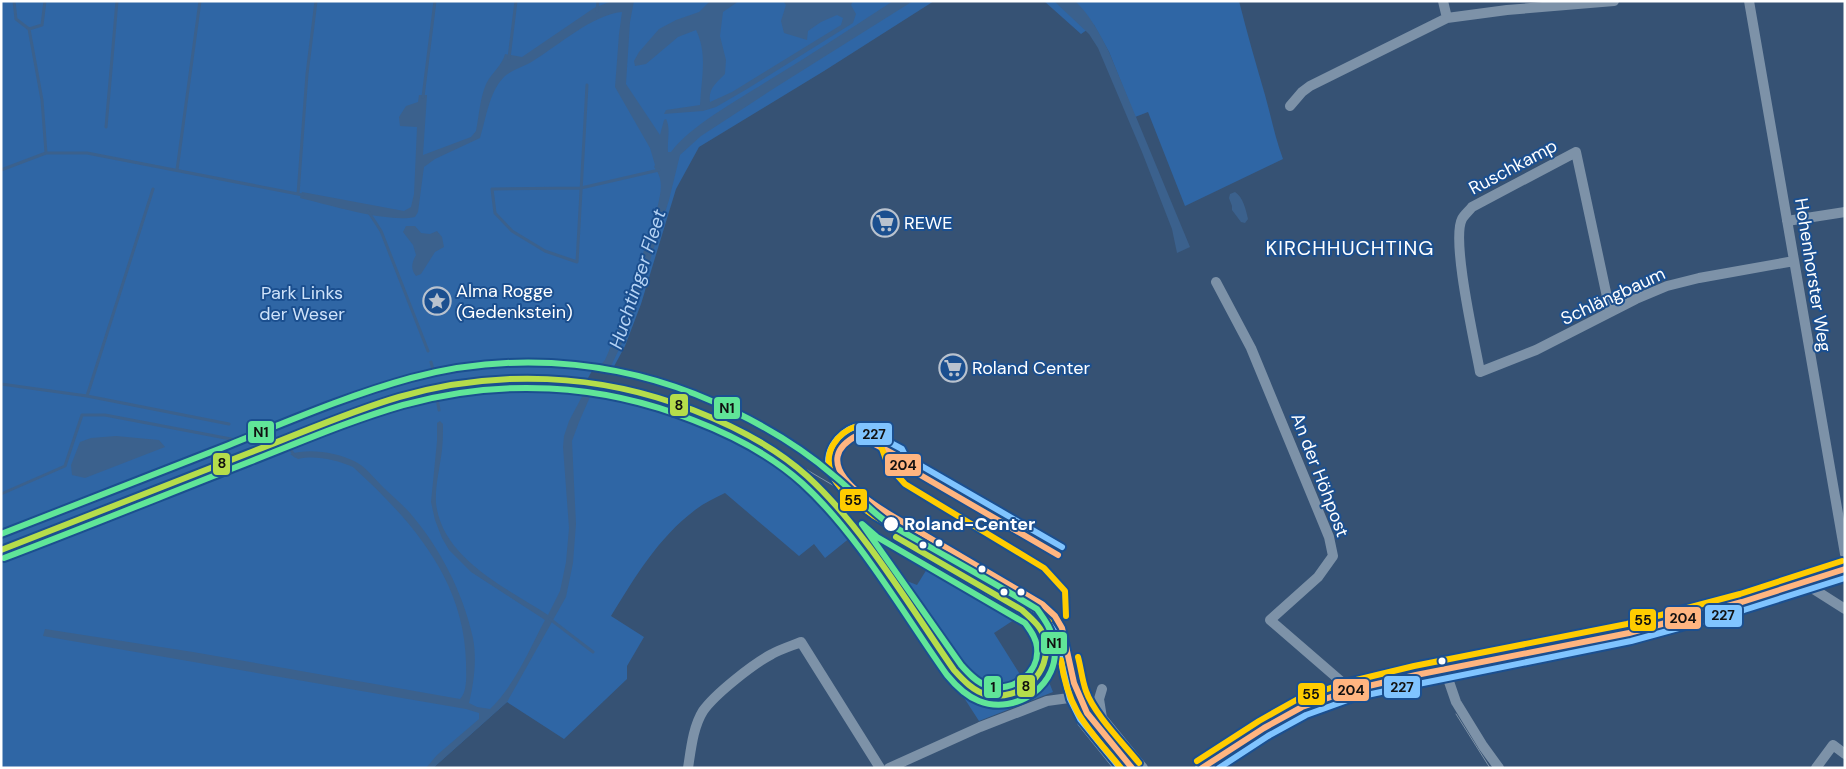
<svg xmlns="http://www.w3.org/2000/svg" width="1846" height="769" font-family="'DM Sans',sans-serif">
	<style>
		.green { fill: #2f66a5 }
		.water { fill: #3b618d }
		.pier { fill: #365274 }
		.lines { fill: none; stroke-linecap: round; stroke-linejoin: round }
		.stream { stroke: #3b618d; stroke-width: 3 }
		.minor { stroke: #7d92a8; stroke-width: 10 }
		.secondary { stroke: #798da4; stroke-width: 14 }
		.tram { stroke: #7e92a7; stroke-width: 1 }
		.bus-1-casing { stroke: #1b4f8f; stroke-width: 10 }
		.bus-2-casing { stroke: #1b4f8f; stroke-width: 10 }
		.bus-3-casing { stroke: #1b4f8f; stroke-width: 10 }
		.bus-1 { stroke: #ffb580; stroke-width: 6 }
		.bus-2 { stroke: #80c4ff; stroke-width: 6 }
		.bus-3 { stroke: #fc0; stroke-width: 6 }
		.tram-1-casing { stroke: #1b4f8f; stroke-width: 10 }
		.tram-2-casing { stroke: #1b4f8f; stroke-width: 10 }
		.tram-3-casing { stroke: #1b4f8f; stroke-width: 10 }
		.tram-1 { stroke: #b5dd4b; stroke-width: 6 }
		.tram-2 { stroke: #60e598; stroke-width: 6 }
		.tram-3 { stroke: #60e598; stroke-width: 6 }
		.stop-dot { fill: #fff; stroke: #1b4f8f; stroke-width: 2 }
		.labels { text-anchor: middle; stroke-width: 4; stroke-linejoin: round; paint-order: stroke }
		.street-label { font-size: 18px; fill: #fff; stroke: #1b4f8f }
		.poi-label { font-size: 18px; fill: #fff; stroke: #1b4f8f; text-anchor: start }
		.park-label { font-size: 18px; fill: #cfe3fa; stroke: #1b4f8f }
		.stop-label { font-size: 18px; font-weight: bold; fill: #fff; stroke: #1b4f8f; text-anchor: start }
		.water-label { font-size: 19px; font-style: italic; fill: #b5d3f5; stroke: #1b4f8f }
		.quarter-label { font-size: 20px; letter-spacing: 1px; fill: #fff; stroke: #1b4f8f }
		.line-badge { stroke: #1b4f8f; stroke-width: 2 }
		.pale-badge-label { font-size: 14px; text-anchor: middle; font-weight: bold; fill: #111 }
	</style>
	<rect width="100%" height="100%" fill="#365274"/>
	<path class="green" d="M1,1H934L824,71L699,147L676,189L641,304L625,346L611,372L607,371L596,388L632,394L701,419L755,450L807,487L851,537L825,558L814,544L799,556L725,493C715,498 704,503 695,510C658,538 635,577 611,616L644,637L627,666V679L564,739L507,702L433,768H1Z
		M1044,1H1239C1247,33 1256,64 1265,95C1271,116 1275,138 1283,159L1185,206L1148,112L1135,117L1109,52L1094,25L1081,34Z
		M927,569L969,593L1009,610L1020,616L994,633L1021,676L1002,689C996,688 988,688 983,685C950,667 922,611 902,579L917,585Z
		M950,676C973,696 991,711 1023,697C1032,692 1041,686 1047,677L1053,692L979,721Z"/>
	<path class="water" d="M612,1H634L630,22L626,84L660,135L664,120L666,119C671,128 667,141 668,152H671C690,126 738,100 766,82C809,56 851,28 893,1H913L773,89L701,136L680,155L669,200L637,302L626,335L612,364L590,397L579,422L572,441L576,524L573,563L566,597L507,702L433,768H426L437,755L479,719V713L466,709L43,636L45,629L193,652L460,699C468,691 466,673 466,662C464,579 411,520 353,467C336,460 316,455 298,459L290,454C309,448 336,452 354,461C364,465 374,478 382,486C391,495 401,503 410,513C440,548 463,592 473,638C477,659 474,683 469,703L477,707L490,709C515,685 529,650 545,620L471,572L449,550L442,538L435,520L431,502L437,441V423L440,421L443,424C443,432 443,441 442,450C440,467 435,486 436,503C442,559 507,588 548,615L560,591L566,562L569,528L563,447L564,436L569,421L596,370L605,360L624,315L658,205C661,191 664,179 654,167L655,165L650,148L615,87L619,34L622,12C592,15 559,45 533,61C524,67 510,70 503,78C489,93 486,119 480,138L435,159L424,167L418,212L415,217C388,223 329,205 300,198L302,192L404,211L411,207L414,194L417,127L400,126L399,117L406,106L418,102L419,95H427L423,155L471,137L476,131C479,116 480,98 486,84C492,72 502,66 505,54L522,57L594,8Z
		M710,1H739L723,12L720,36L726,60L725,74C716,83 708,89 710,102L732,92L841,25L843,18L837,15L821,22L808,31L807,40L784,33L781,21L786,5L783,1H853L851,5L856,14L853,23L747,89L716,107L703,111L664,114L666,110L700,105C701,80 708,54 696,30L678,37L646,64L635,66L634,61L639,52L659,29L676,20L699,12Z
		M1054,1H1075C1090,15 1100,34 1109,52L1190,247L1177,253L1172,229L1142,152L1098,48L1089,34Z
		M1235,192C1243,197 1246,210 1248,219L1245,223L1241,222L1232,210V206L1229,198L1230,194Z
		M406,226H415L421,233L430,234L437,231L442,237L444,247L435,252L421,274L416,276C410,269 412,262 416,255L413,245L403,232Z
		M116,436L159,440L165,447L85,478L72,475L71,465L80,442L91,438Z"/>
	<path class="pier" d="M593,369L610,372L598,389L583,387Z"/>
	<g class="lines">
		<path class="stream" d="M14,1L16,19L29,29L42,100L46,153
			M597,11L598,1
			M29,29L42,25L45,1
			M509,58L516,1
			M587,85L577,262L545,251L512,231L495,213L492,189L581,188L659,170
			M423,97L435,1
			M106,127L117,1
			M1,170L46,153H87L303,195
			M177,170L200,1
			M298,194L307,74L316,1
			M368,211L381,231L428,351
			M431,362L434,373
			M1,384L87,396L153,189
			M87,396L229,424
			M437,398L439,410
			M290,449L295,456
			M1,494L65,466L82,415H105L236,440L282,422L283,425
			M550,619L593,652"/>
		<path class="minor" d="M1443,1L1447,18
			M1749,1L1845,554
			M1290,106L1302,92L1310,86L1447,18L1507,10L1614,1
			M1787,221L1845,212
			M1216,282L1251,348L1329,537L1333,556L1318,577L1270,620L1351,690
			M1610,311L1576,152L1472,207C1469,211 1464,215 1462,219C1451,240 1475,344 1480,372L1536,350L1636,299L1667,286L1699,278L1794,261
			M1804,583L1845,609
			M1445,670L1456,702L1483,746L1499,768
			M1102,689L1099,699L1102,718L1143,768
			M1082,722L1119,768
			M688,768C691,749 693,727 703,711C715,694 753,664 772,654C781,649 791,646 801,642L880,768
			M889,768L980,727L1047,701L1069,698
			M1816,768L1833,745L1845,754"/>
		<path class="secondary" d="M1202,768L1264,728L1302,707L1351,690L1416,675L1629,633L1742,602L1845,569"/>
		<path class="tram" d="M773,450L1042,608L1058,626L1063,640L1075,696L1089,721L1128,768
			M905,552L964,586L1016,607
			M1456,714L1490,768"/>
		<g class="bus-1-casing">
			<path id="bus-1" d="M1058,555L898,462L897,456L858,435C807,461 863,498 889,514L1042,604L1055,616L1062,628L1074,683L1087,713L1132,768
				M1202,768L1264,728L1302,707L1351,690L1416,675L1629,633L1742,602L1845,569"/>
		</g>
		<g class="bus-2-casing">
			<path id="bus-2" d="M1062,547L906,457L902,449L861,427C853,425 844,432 838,438C829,448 825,461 831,473C846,505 892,525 921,543C959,566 998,589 1037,611L1048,622L1054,631L1070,699L1080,719L1120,768
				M1219,768L1268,736L1306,715L1353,698L1418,684L1631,641L1744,610L1845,578"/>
		</g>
		<g class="bus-3-casing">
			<path id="bus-3" d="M1049,622L1037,611L874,516C853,500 816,475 833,445C839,435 847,429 857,426L877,435L888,465L905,484L1044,568L1065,591L1066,616
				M1078,657C1081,668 1082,680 1086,691C1094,714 1123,743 1139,763
				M1061,660C1068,712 1089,729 1121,768
				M1197,761L1259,721L1298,699L1348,682L1414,666L1627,624L1740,594L1842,561"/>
		</g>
		<use href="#bus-1" class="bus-1"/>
		<use href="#bus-2" class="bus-2"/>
		<use href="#bus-3" class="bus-3"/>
		<g class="tram-1-casing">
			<path id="tram-1" d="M1,550C84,518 166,485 249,453C299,434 348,412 399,397C496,369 599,373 693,410C734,426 774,446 807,476C864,528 910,607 954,670C963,680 974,692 988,695C1020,701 1052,674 1045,640C1042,627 1032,619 1022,610L896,537"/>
		</g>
		<g class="tram-2-casing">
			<path id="tram-2" d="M862,524L877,537L1025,623C1030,630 1036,637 1037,647C1040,673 1013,693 988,686C977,683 968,673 961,665Z"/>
		</g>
		<g class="tram-3-casing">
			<path id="tram-3" d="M1,534C77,504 153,475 229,445C289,421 349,395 411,378C519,349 633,361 733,411C768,428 803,449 833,475C851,489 866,507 884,520C898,530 914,538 928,546C965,567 1001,587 1037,609C1045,620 1052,630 1054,643C1062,684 1016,716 979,701C966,696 956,686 947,675C903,613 858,534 802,483C771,455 732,435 693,420C600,383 500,378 403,405C351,420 300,442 249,462C167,494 86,527 4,558"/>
		</g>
		<use href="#tram-1" class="tram-1"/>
		<use href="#tram-2" class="tram-2"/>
		<use href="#tram-3" class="tram-3"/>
	</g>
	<defs>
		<g id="supermarket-ring" transform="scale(1.4375)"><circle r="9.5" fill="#1b4f8f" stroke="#b9c2ce" stroke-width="1.5"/><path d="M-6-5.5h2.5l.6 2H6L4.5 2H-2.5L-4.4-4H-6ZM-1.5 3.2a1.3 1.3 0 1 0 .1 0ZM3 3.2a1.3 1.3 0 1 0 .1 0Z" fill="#b9c2ce"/></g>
		<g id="sight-ring" transform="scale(1.4375)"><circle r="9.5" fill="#1b4f8f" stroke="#b9c2ce" stroke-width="1.5"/><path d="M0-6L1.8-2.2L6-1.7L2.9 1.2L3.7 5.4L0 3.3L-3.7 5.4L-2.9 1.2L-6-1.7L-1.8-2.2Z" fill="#b9c2ce"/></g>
	</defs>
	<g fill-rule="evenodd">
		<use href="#supermarket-ring" x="885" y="223"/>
		<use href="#sight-ring" x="437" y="301"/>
		<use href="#supermarket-ring" x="953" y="368"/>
	</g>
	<g class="stop-dot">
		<circle cx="891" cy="524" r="8"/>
		<circle cx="939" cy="543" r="4.5"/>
		<circle cx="923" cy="545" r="4.5"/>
		<circle cx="982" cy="569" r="4.5"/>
		<circle cx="1004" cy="592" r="4.5"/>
		<circle cx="1021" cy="592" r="4.5"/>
		<circle cx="1442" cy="661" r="4.5"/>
	</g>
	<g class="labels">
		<g class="street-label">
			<text transform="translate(1513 167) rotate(-28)" y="6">Ruschkamp</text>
			<text transform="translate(1813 275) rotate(81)" y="6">Hohenhorster Weg</text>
			<text transform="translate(1613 296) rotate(-25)" y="6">Schlängbaum</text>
			<text transform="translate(1320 475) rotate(69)" y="6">An der Höhpost</text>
		</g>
		<g class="poi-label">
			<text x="904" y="229">REWE</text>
			<text x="456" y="297">Alma Rogge<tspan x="456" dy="21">(Gedenkstein)</tspan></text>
			<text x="972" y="374">Roland Center</text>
		</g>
		<g class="park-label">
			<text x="302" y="299">Park Links<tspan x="302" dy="21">der Weser</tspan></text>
		</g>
		<g class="stop-label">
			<text x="904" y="530">Roland-Center</text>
		</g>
		<g class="water-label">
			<text transform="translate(637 279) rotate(-72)" y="7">Huchtinger Fleet</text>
		</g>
		<g class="quarter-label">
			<text x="1350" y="255">KIRCHHUCHTING</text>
		</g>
	</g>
	<g class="line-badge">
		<rect x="669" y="393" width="20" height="24" rx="5" fill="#b5dd4b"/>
		<rect x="713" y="396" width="28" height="24" rx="5" fill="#60e598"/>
		<rect x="247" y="420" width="28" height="24" rx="5" fill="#60e598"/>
		<rect x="855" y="422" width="38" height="24" rx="5" fill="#80c4ff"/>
		<rect x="212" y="452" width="19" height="24" rx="5" fill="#b5dd4b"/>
		<rect x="884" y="453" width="38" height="24" rx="5" fill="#ffb580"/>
		<rect x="839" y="488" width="29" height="24" rx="5" fill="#fc0"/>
		<rect x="1704" y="604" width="39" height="24" rx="5" fill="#80c4ff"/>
		<rect x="1664" y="606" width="38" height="24" rx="5" fill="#ffb580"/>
		<rect x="1629" y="608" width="28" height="24" rx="5" fill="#fc0"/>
		<rect x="1040" y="631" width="28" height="24" rx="5" fill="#60e598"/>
		<rect x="1016" y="674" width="20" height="24" rx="5" fill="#b5dd4b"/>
		<rect x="983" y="675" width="19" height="24" rx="5" fill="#60e598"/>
		<rect x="1383" y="675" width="38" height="24" rx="5" fill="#80c4ff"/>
		<rect x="1332" y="678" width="38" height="24" rx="5" fill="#ffb580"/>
		<rect x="1297" y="682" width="29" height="24" rx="5" fill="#fc0"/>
	</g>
	<g class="pale-badge-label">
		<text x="679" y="410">8</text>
		<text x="727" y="413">N1</text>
		<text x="261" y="437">N1</text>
		<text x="874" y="439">227</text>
		<text x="222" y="468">8</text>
		<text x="903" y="470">204</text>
		<text x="853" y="505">55</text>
		<text x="1723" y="620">227</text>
		<text x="1683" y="623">204</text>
		<text x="1643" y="625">55</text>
		<text x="1054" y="648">N1</text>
		<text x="1026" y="691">8</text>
		<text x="993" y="692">1</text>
		<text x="1402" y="692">227</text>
		<text x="1351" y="695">204</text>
		<text x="1311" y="699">55</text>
	</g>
	<rect width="1846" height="769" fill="none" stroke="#ffffff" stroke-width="5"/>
</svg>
